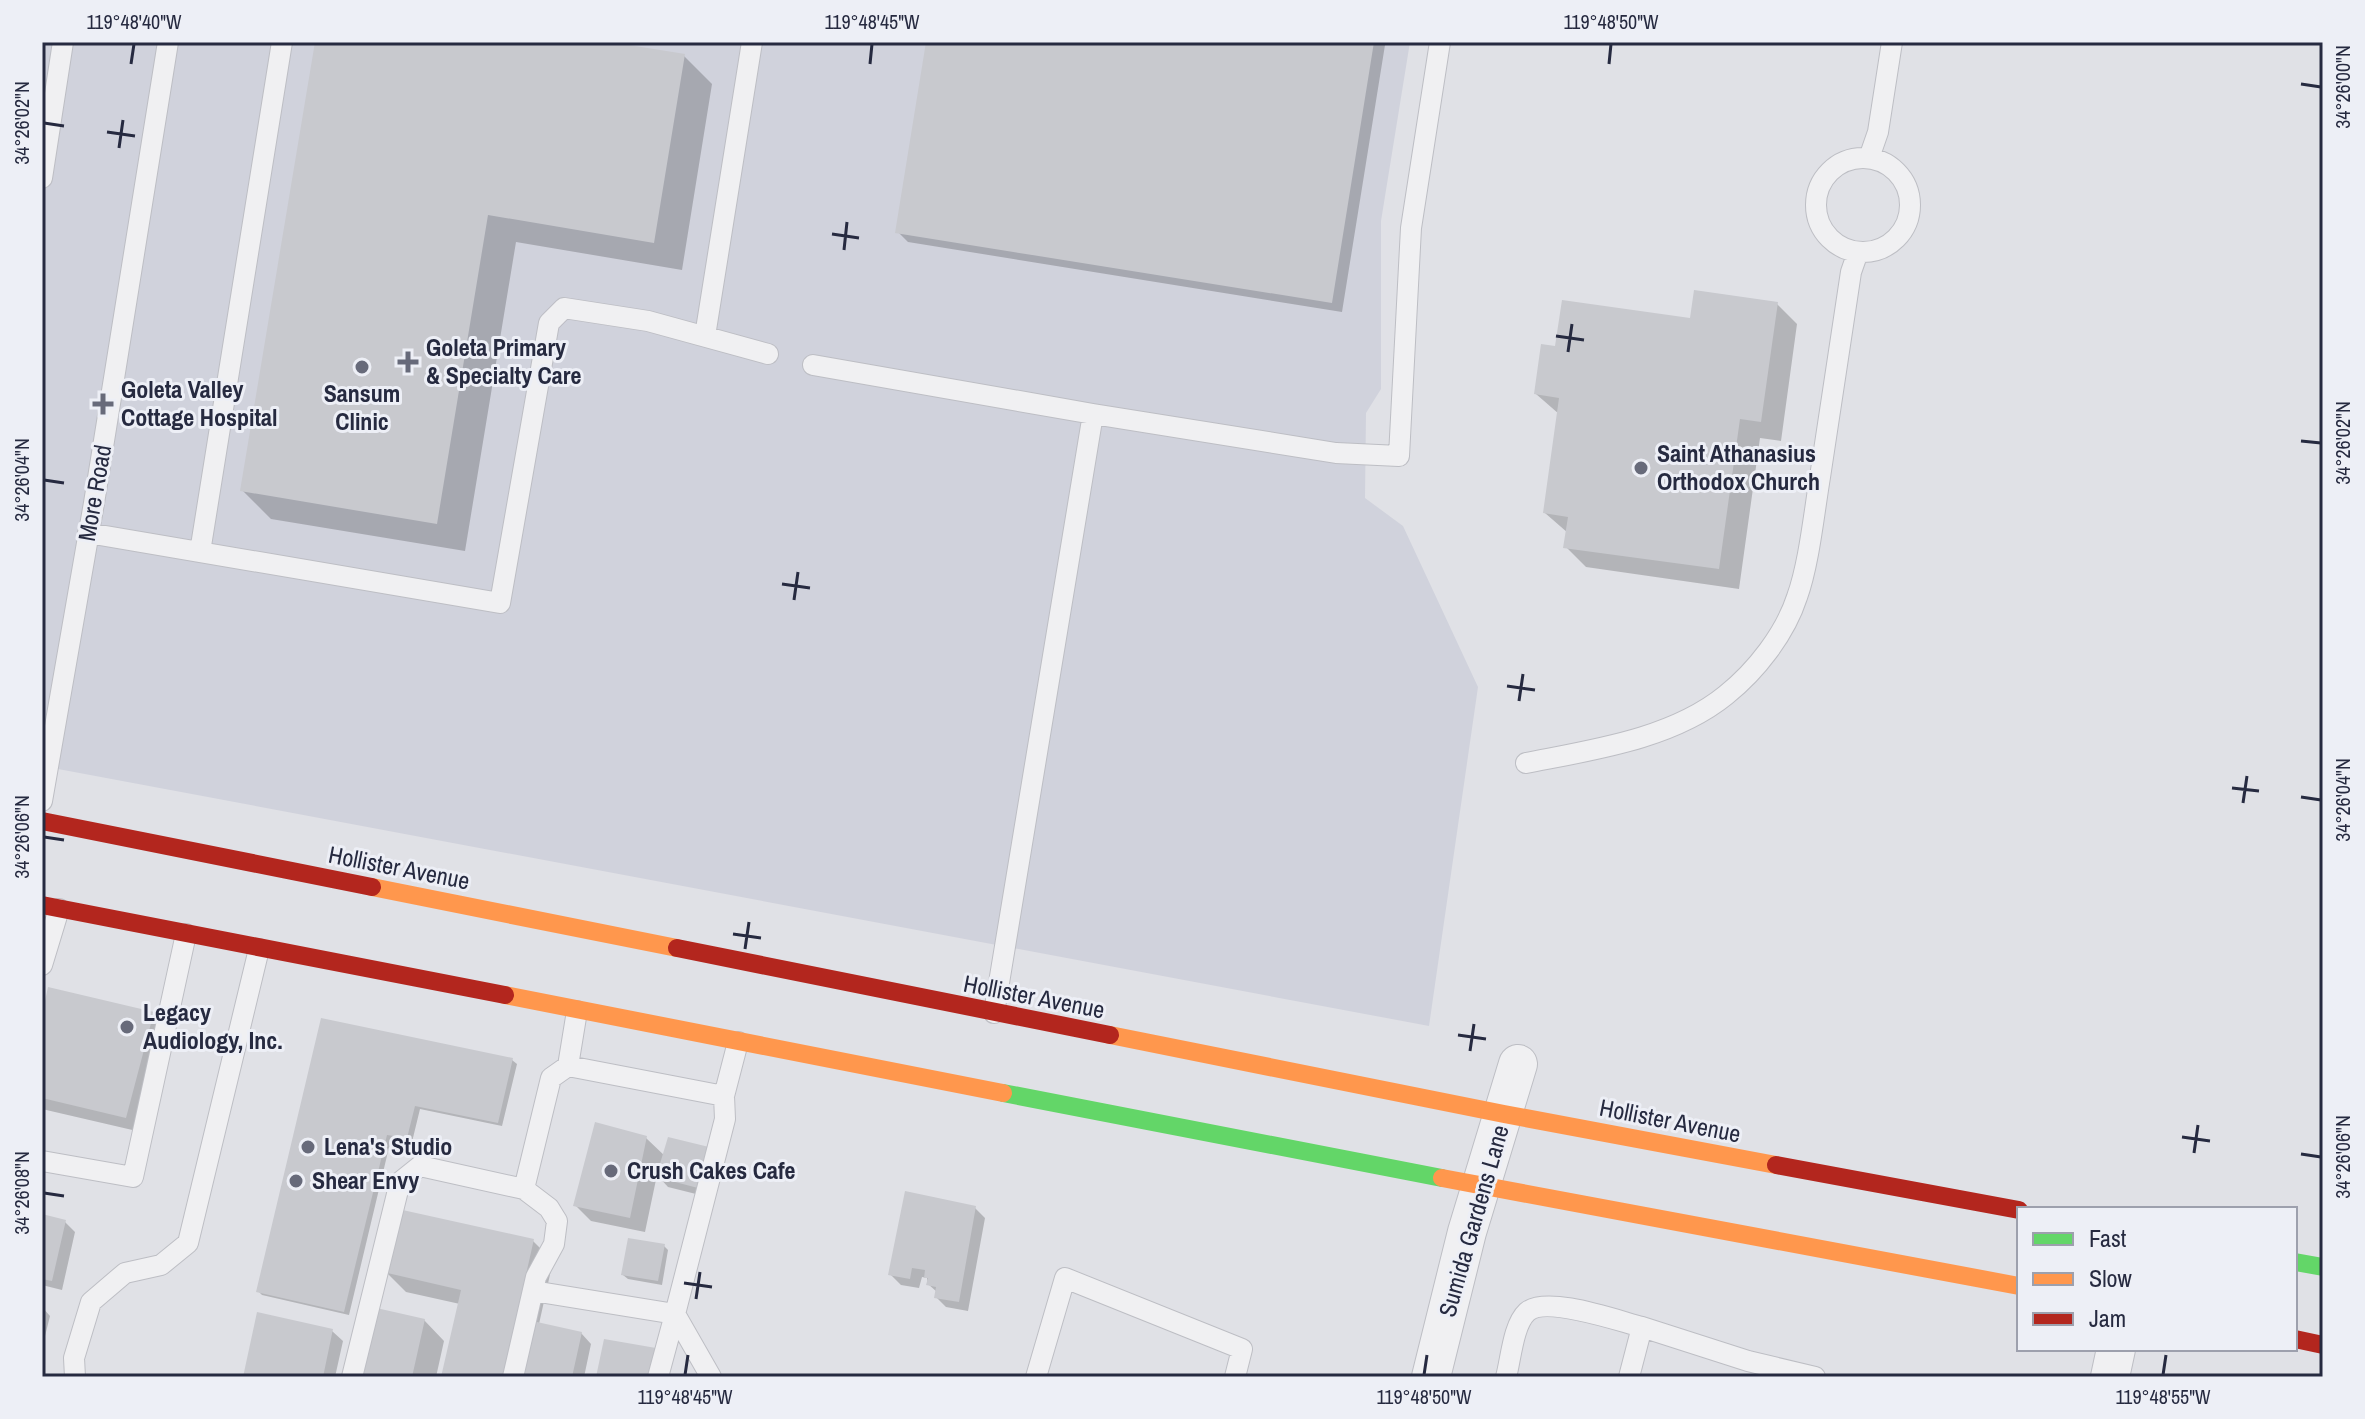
<svg xmlns="http://www.w3.org/2000/svg" width="2365" height="1419" font-family="'Archivo Narrow',sans-serif">
	<style>
		.built { fill: #d0d2dc }
		.shadow { fill: #0003 }
		.building { fill: #c8c9ce }
		.lines { fill: none; stroke-linecap: round; stroke-linejoin: round }
		.lane-casing { stroke: #bdbec4; stroke-width: 22 }
		.street-casing { stroke: #bdbec4; stroke-width: 40 }
		.lane { stroke: #f0f0f2; stroke-width: 20 }
		.street { stroke: #f0f0f2; stroke-width: 38 }
		.fast { stroke: #63d668; stroke-width: 18 }
		.slow { stroke: #ff974d; stroke-width: 18 }
		.jam { stroke: #b3261e; stroke-width: 18 }
		.ticks { fill: none; stroke: #262a40; stroke-width: 3 }
		.poi-dot { fill: #676a7a; stroke: #edeff6; stroke-width: 3 }
		.labels { text-anchor: middle; stroke-width: 6; stroke-linejoin: round; paint-order: stroke }
		.poi-label { font-size: 24px; font-weight: bold; fill: #262a40; stroke: #edeff6; text-anchor: start }
		.street-label { font-size: 24px; fill: #262a40; stroke: #edeff6 }
		.neatline { fill: none; stroke: #262a40; stroke-width: 3 }
		.ticks-label { font-size: 20px; text-anchor: middle; fill: #262a40 }
	</style>
	<rect width="100%" height="100%" fill="#e0e1e6"/>
	<path class="built" d="M42,42H1410L1381,221V389L1366,413L1365,498L1403,526L1478,687L1429,1026L42,766Z"/>
	<path class="shadow" d="M317,42H598L684,56L712,84L682,270L516,242L465,551L271,519L243,491Z
		M928,42H1382L1385,45L1342,312L908,242L898,232Z
		M1777,304L1797,324L1781,441L1760,438L1739,589L1586,567L1566,547L1568,533L1545,513L1559,414L1536,394L1557,348Z
		M153,1014L168,1029L141,1132L42,1109V1024Z
		M323,1021L512,1060L517,1064L502,1126L420,1109L412,1142L391,1139L349,1315L262,1295L258,1291Z
		M646,1138L708,1197L668,1187L657,1175L645,1232L591,1221L575,1205Z
		M975,1208L985,1218L968,1311L946,1307L936,1297L937,1292L928,1284L927,1278L922,1277L919,1288L901,1285L890,1274Z
		M42,1216L65,1222L75,1232L62,1290L42,1285Z
		M533,1241L553,1261L539,1324L581,1333L591,1344L584,1377H443L460,1304L406,1292L386,1272Z
		M664,1246L668,1250L662,1285L628,1279L623,1275Z
		M42,1307L50,1316L42,1348Z
		M424,1320L444,1341L436,1377H358Z
		M332,1331L343,1341L335,1377H245Z"/>
	<path class="building" d="M315,42H610L685,54L654,243L488,215L437,524L240,491Z
		M926,42H1374L1332,303L895,233Z
		M1694,290L1778,302L1761,422L1740,419L1719,569L1563,548L1568,517L1543,513L1559,398L1534,394L1541,344L1555,346L1562,300L1690,318Z
		M48,987L154,1012L126,1118L42,1098V1015Z
		M321,1018L513,1058L498,1123L415,1106L407,1138L387,1135L344,1312L256,1292Z
		M595,1122L647,1136L630,1218L573,1206Z
		M668,1137L709,1147L698,1188L656,1177Z
		M905,1191L976,1206L959,1302L934,1298L936,1287L926,1285L928,1278H924L925,1270L912,1268L910,1279L888,1275Z
		M398,1209L534,1239L503,1377H441L461,1290L383,1272Z
		M42,1214L66,1220L52,1281L42,1279Z
		M628,1238L665,1244L658,1281L621,1275Z
		M372,1307L425,1319L412,1377H356Z
		M257,1312L333,1329L323,1377H243Z
		M528,1320L582,1332L572,1377H515Z
		M604,1339L656,1348L651,1377H596Z"/>
	<g class="lines">
		<g class="lane-casing">
			<path id="lane" d="M1869,158L1878,132L1892,42
				M1816 205a47 47 0 1 1 94 0a47 47 0 1 1-94 0Z
				M42,178L63,42
				M705,336L752,42
				M813,365L1093,414L1336,453L1399,456L1411,228L1440,42
				M88,533L500,603L549,323L564,308L648,321L768,354
				M200,552L282,42
				M1526,763C1592,750 1672,739 1726,695C1756,671 1785,634 1797,597C1809,564 1814,513 1820,477C1830,409 1841,340 1851,272L1858,252
				M42,801L94,503L168,42
				M42,965L59,909
				M994,1013L1093,414
				M724,1096L738,1042
				M42,1161L133,1177L186,934
				M533,1291L675,1314L725,1119L724,1096L568,1066
				M675,1314L711,1377
				M75,1377L74,1358L91,1302L125,1273L161,1265L188,1243L259,949
				M352,1377L400,1182L420,1166L524,1189L551,1078L568,1066L577,1011
				M513,1377L536,1277L554,1244L557,1221L549,1208L524,1189
				M658,1377L675,1314
				M1036,1377L1065,1278L1242,1349L1235,1377
				M1506,1377C1511,1359 1513,1325 1527,1312C1546,1295 1618,1321 1642,1327
				M1629,1377L1642,1327L1748,1361L1815,1377"/>
		</g>
		<g class="street-casing">
			<path id="street" d="M1431,1377L1467,1232L1518,1064
				M2110,1377L2116,1349"/>
		</g>
		<use href="#lane" class="lane"/>
		<use href="#street" class="street"/>
		<path class="fast" d="M1003,1093L1442,1178
			M2295,1262L2323,1267"/>
		<path class="slow" d="M372,887L677,948
			M505,995L1003,1093
			M1110,1035L1504,1114L1776,1165
			M1442,1178L2019,1286"/>
		<path class="jam" d="M42,821L372,887
			M42,905L505,995
			M677,948L1110,1035
			M1776,1165L2019,1210
			M2295,1339L2323,1345"/>
	</g>
	<path class="ticks" d="M131,64L134,44M870,64L872,44M1609,64L1611,44M2301,84L2321,87M44,123L64,126M107,132L135,136M119,148L123,120M832,234L859,238M844,250L847,222M1556,336L1584,340M1568,352L1572,324M2301,441L2321,443M44,480L64,483M782,584L810,588M794,600L798,572M1507,686L1535,690M1519,701L1523,674M2232,788L2259,791M2301,797L2321,800M2243,803L2247,776M44,837L64,840M733,934L761,938M745,949L749,922M1458,1035L1486,1039M1470,1051L1474,1024M2182,1137L2210,1141M2194,1153L2198,1125M2301,1154L2321,1157M44,1193L64,1196M684,1283L712,1287M696,1299L700,1272M685,1375L688,1355M1424,1375L1427,1355M2163,1375L2166,1355"/>
	<g class="poi-dot">
		<path d="M404 350h8v8h8v8h-8v8h-8v-8h-8v-8h8z"/>
		<circle cx="362" cy="367" r="8"/>
		<path d="M99 392h8v8h8v8h-8v8h-8v-8h-8v-8h8z"/>
		<circle cx="1641" cy="468" r="8"/>
		<circle cx="127" cy="1027" r="8"/>
		<circle cx="308" cy="1147" r="8"/>
		<circle cx="611" cy="1171" r="8"/>
		<circle cx="296" cy="1181" r="8"/>
	</g>
	<g class="labels">
		<g class="poi-label">
			<text x="426" y="356">Goleta Primary<tspan x="426" dy="28">&amp; Specialty Care</tspan></text>
			<text x="121" y="398">Goleta Valley<tspan x="121" dy="28">Cottage Hospital</tspan></text>
			<text x="362" y="402" text-anchor="middle">Sansum<tspan x="362" dy="28">Clinic</tspan></text>
			<text x="1657" y="462">Saint Athanasius<tspan x="1657" dy="28">Orthodox Church</tspan></text>
			<text x="143" y="1021">Legacy<tspan x="143" dy="28">Audiology, Inc.</tspan></text>
			<text x="324" y="1155">Lena's Studio</text>
			<text x="627" y="1179">Crush Cakes Cafe</text>
			<text x="312" y="1189">Shear Envy</text>
		</g>
		<g class="street-label">
			<text transform="translate(95 493) rotate(-80)" y="8">More Road</text>
			<text transform="translate(399 868) rotate(11)" y="8">Hollister Avenue</text>
			<text transform="translate(1034 997) rotate(11)" y="8">Hollister Avenue</text>
			<text transform="translate(1670 1121) rotate(11)" y="8">Hollister Avenue</text>
			<text transform="translate(1474 1221) rotate(-74)" y="8">Sumida Gardens Lane</text>
		</g>
	</g>
	<rect width="2365" height="1419" fill="none" stroke="#edeff6" stroke-width="88"/>
	<rect x="2017" y="1207" width="280" height="144" fill="#edeff6" stroke="#9da0ad" stroke-width="2"/>
	<rect x="2033" y="1233" width="40" height="12" fill="#63d668" stroke="#9da0ad" stroke-width="2"/>
	<text x="2089" y="1247" font-size="24" fill="#262a40">Fast</text>
	<rect x="2033" y="1273" width="40" height="12" fill="#ff974d" stroke="#9da0ad" stroke-width="2"/>
	<text x="2089" y="1287" font-size="24" fill="#262a40">Slow</text>
	<rect x="2033" y="1313" width="40" height="12" fill="#b3261e" stroke="#9da0ad" stroke-width="2"/>
	<text x="2089" y="1327" font-size="24" fill="#262a40">Jam</text>
	<rect x="44" y="44" width="2277" height="1331" class="neatline"/>
	<g class="ticks-label">
		<text x="134" y="29">119°48'40"W</text>
		<text x="872" y="29">119°48'45"W</text>
		<text x="1611" y="29">119°48'50"W</text>
		<text transform="translate(2343 87) rotate(-90)" y="7">34°26'00"N</text>
		<text transform="translate(22 123) rotate(-90)" y="7">34°26'02"N</text>
		<text transform="translate(2343 443) rotate(-90)" y="7">34°26'02"N</text>
		<text transform="translate(22 480) rotate(-90)" y="7">34°26'04"N</text>
		<text transform="translate(2343 800) rotate(-90)" y="7">34°26'04"N</text>
		<text transform="translate(22 837) rotate(-90)" y="7">34°26'06"N</text>
		<text transform="translate(2343 1157) rotate(-90)" y="7">34°26'06"N</text>
		<text transform="translate(22 1193) rotate(-90)" y="7">34°26'08"N</text>
		<text x="685" y="1404">119°48'45"W</text>
		<text x="1424" y="1404">119°48'50"W</text>
		<text x="2163" y="1404">119°48'55"W</text>
	</g>
</svg>
